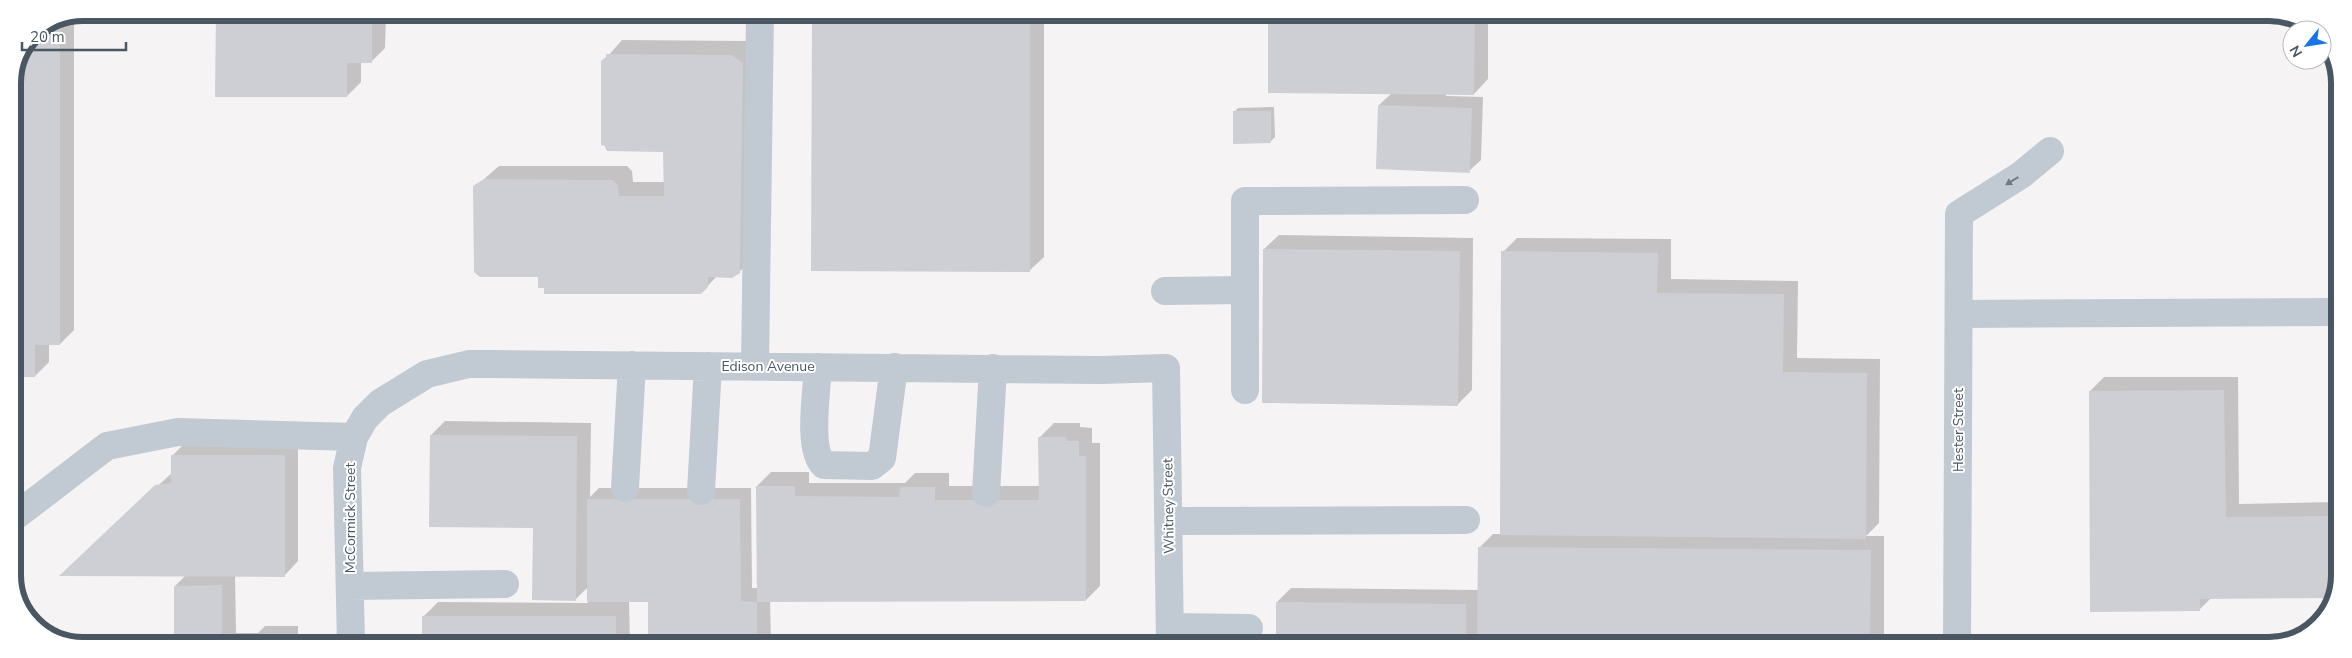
<svg xmlns="http://www.w3.org/2000/svg" width="2352" height="658" font-family="'Nunito Sans',sans-serif">
	<style>
		.shadow { fill: #0003 }
		.building { fill: #cdcfd5 }
		.lines { fill: none; stroke-linecap: round; stroke-linejoin: round }
		.minor { stroke: #c1cad2; stroke-width: 28 }
		.oneway { fill: #6e7983 }
		.labels { text-anchor: middle; stroke-width: 4; stroke-linejoin: round; paint-order: stroke }
		.street-label { font-size: 14px; fill: #4a5661; stroke: #fff }
		.rim { fill: none; stroke: #4a5661; stroke-width: 6 }
	</style>
	<rect width="100%" height="100%" fill="#f5f3f3"/>
	<path class="shadow" d="M217,13H386L385,48L371,62H361V82L347,96H217Z
		M813,13L1044,14V257L1029,271Z
		M1269,14H1488V79L1474,94L1446,93V96L1483,97L1481,160L1469,171L1379,105L1392,93L1269,92Z
		M74,16V330L60,344H49V362L35,376H17V394L13,398V83L33,33Z
		M622,40L746,41L754,258L739,272L717,276L701,293L545,287L475,187L499,166H627L632,171L633,182H665V151L608,56Z
		M1274,107L1275,137L1271,141L1234,112L1238,108Z
		M1279,235L1473,238L1472,390L1458,404L1264,249Z
		M1517,238L1671,239V279L1798,281L1797,358L1880,359L1879,523L1866,536H1884V645L1277,644V602L1291,588L1479,590V548L1493,534H1501L1503,252Z
		M2104,377H2238L2239,504L2338,502L2337,593L2335,596L2211,598L2199,610L2090,391Z
		M445,421L591,423L590,497L599,488H751L752,588H758L757,486L771,472H809V483H905L915,473H949V486H1040V437L1054,423H1080V427L1092,428V443H1100V586L1086,600H770L771,644H649V600H629L630,644H424V616L438,602L588,603V587L575,600L534,527L431,435Z
		M187,441H298V561L284,576L235,575L236,633H258L265,626H298V643H65L51,635L175,634V586L186,575L75,562L173,472V455Z"/>
	<path class="building" d="M216,13H372V63H347V97H215Z
		M812,13H1030V272L811,271Z
		M1268,14H1475L1474,95L1268,93Z
		M60,22V345H35V377H13V83L33,33Z
		M606,54L732,55L743,63L740,273L732,278L708,277V287L701,294H544V288H538V277H480L474,272L473,186L484,179L613,180L618,185L619,196H664L663,152L607,151L604,145L601,146V61L606,57Z
		M1378,105L1472,108L1470,173L1376,169Z
		M1233,111H1271V143L1233,144Z
		M1263,249L1460,251L1458,406L1262,403Z
		M1501,251L1658,253L1657,293L1784,294L1783,372L1867,373L1866,539L1500,535Z
		M2224,390L2226,517L2337,516V593L2334,598L2200,599V611L2090,612L2089,391Z
		M430,435L577,436L576,601L532,600L533,528L429,527Z
		M1038,437H1066L1067,441H1079V456H1086V601L757,602L756,486H795V496L899,497L900,487H935V500H1039Z
		M171,455H285V577L59,576L155,485L171,483Z
		M587,499H740L741,601L757,602V644H648V602H587Z
		M1478,547L1871,550L1870,645H1477Z
		M222,585V643H174V586Z
		M1276,602L1466,604V645L1276,644Z
		M422,616H616V644H422Z
		M285,639V643H250V640Z"/>
	<g class="lines">
		<path class="minor" d="M1165,291L1245,290
			M1959,314L2338,312
			M755,366L760,13
			M818,367C817,389 807,450 824,465L872,466L882,458L894,367
			M1245,390V201L1465,200
			M625,488L632,365
			M701,491L708,366
			M986,493L993,368
			M13,518L107,446L178,432L354,437
			M1168,521L1466,520
			M350,586L505,584
			M1170,627L1249,628
			M351,643L347,468L354,437L365,418L380,403L427,374L469,364H493L1100,370L1166,368L1170,644
			M1957,645L1959,214L2021,175L2050,151"/>
	</g>
	<defs><path id="oneway-solid" d="M-6-.8H1V-3.2L6.5 0L1 3.2V.8H-6Z" transform="scale(1.25)"/></defs>
	<use class="oneway" href="#oneway-solid" transform="translate(2012 181) rotate(148)"/>
	<g class="labels">
		<g class="street-label">
			<text x="768" y="371">Edison Avenue</text>
			<text transform="translate(1958 430) rotate(-90)" y="5">Hester Street</text>
			<text transform="translate(1168 506) rotate(-91)" y="5">Whitney Street</text>
			<text transform="translate(350 518) rotate(-90)" y="5">McCormick Street</text>
		</g>
	</g>
	<path d="M0 0H2352V658H0ZM83 21H2269A62 62 0 0 1 2331 83V575A62 62 0 0 1 2269 637H83A62 62 0 0 1 21 575V83A62 62 0 0 1 83 21Z" fill="#fff" fill-rule="evenodd"/>
	<path class="rim" d="M83 21H2269A62 62 0 0 1 2331 83V575A62 62 0 0 1 2269 637H83A62 62 0 0 1 21 575V83A62 62 0 0 1 83 21Z"/>
	<g transform="translate(2307 45) rotate(240)"><circle r="24" fill="#ffffff" stroke="#b7bbc0"/>
	<path d="M0-4L9 19L0 12L-9 19Z" fill="#1a73e8"/>
	<text y="-8" font-size="14" font-weight="bold" text-anchor="middle" fill="#4a5661">N</text>
	</g>
	<path d="M22 42v8h104v-8" fill="none" stroke="#4a5661" stroke-width="2.5"/>
	<text x="30" y="42" font-size="15" fill="#4a5661" stroke="#ffffff" stroke-width="4" paint-order="stroke">20 m</text>
</svg>
